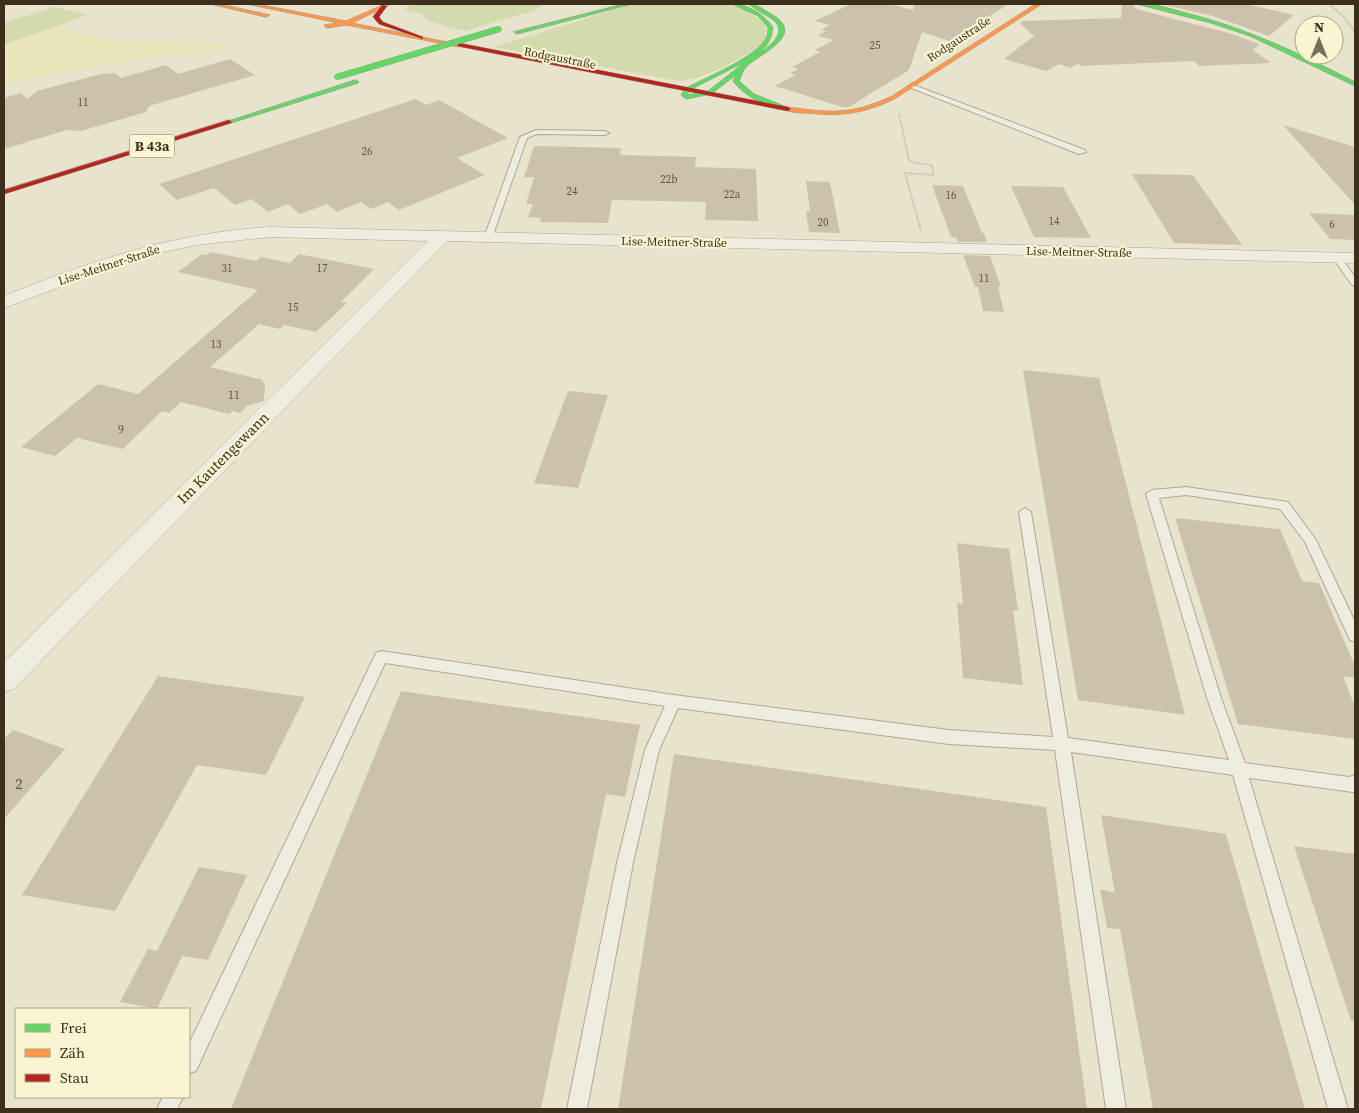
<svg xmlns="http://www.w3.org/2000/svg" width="1359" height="1113" font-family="'Source Serif 4',serif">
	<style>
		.farmland { fill: #e9e6bb }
		.green { fill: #d3daad }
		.building { fill: #ccc1ad }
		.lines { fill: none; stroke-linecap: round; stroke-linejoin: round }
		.lane-casing { stroke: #ada795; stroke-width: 2 }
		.street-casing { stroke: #ada795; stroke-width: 1 }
		.fast-casing { stroke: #9c9685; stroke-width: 1 }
		.slow-casing { stroke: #9c9685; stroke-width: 1 }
		.jam-casing { stroke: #9c9685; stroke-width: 1 }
		.path { stroke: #c7c3b5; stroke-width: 2; stroke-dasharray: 2 1; stroke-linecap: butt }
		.lane { fill: #eeecdf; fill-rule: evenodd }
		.street { fill: #eeecdf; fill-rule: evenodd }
		.fast { fill: #63d668; fill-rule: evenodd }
		.slow { fill: #ff974d; fill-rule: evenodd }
		.jam { fill: #b3261e; fill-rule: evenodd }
		.fast-bridge-casing { stroke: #928c7c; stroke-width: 6; stroke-linecap: butt }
		.fast-bridge { stroke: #63d668; stroke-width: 5.5 }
		.labels { text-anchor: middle; stroke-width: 4.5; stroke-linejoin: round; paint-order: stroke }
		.far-number-label { font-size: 11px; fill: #605440 }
		.far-street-label { font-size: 12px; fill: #3c301c; stroke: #f9f4d1 }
		.number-label { font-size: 12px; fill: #605440 }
		.shield { fill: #f9f4d1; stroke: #756b52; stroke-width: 1 }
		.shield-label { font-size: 14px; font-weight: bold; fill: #3c301c }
		.street-label { font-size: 15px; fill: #3c301c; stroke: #f9f4d1 }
		.near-number-label { font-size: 15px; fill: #605440 }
	</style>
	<rect width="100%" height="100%" fill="#e8e3cc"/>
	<path class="farmland" d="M53,27L99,38L140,41L196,42L230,46L213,53L146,58L48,74L4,86V45Z"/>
	<path class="green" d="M411,4H545L530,12L465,31L428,21L422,14L405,10Z
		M633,4H727C743,8 754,15 767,25L764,44C738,59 708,79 678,81L494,47Z
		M54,7L87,15L4,45V23Z"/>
	<path class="building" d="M851,4H888L913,10L914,4H1009L949,41L922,32L909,70L849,107H842L775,86L795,75L790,73L799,69L792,67L820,52L815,50L834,40L818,36L826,31L821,30L830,25L815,21Z
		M1122,4H1132L1136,9L1232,34L1259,44L1253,50L1271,63L1199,66L1194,61L1080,66L1079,63L1070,68L1059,64L1046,71L1004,59L1034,36L1020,23L1023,21L1121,18Z
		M1161,4H1245L1294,15L1269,36L1213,16Z
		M230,59L255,75L149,106L146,112L81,131L67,130L4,149V98L21,93L27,99L37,91L101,74L115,73L121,78L166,65L178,74Z
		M416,99L426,105L439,100L508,138L457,158L485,175L399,210L388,202L371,209L361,202L337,212L327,204L300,214L288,204L268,212L252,199L235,205L214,188L177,200L159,184Z
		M1283,125L1355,147V205Z
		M534,146L621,148L620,155L696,157L695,167L756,169L758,221L705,220L706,202L612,200L608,223L540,222L541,218L528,217L533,204H526L534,177H524Z
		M1132,174L1193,175L1242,245L1174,243Z
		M806,181L830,182L840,233L809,232L806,211H810Z
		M932,185L963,186L982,233H984L987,242H958L956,237H951Z
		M1011,186L1063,187L1091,238L1034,237Z
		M1309,213L1355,215V240L1330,239Z
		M211,252L256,261L261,257L290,263L299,254L374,269L341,302L347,303L316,332L284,325L280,329L259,324L210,367L263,380L261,382L265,383L264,401L247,406L240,413L233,411L229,414L181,402L169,413L162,411L123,449L77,438L55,456L21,447L98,384L138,394L258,290L178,272L202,254L207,255Z
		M963,255L990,256L1001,287H998L1004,312L983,311L978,287H975Z
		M1023,370L1099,378L1185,715L1078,700Z
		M568,391L608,395L578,488L534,483Z
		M1175,518L1280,529L1302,581L1319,583L1355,666V678L1343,676L1355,707V739L1238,724Z
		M957,543L1009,549L1018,610H1013L1023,685L963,678L957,603L963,604Z
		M158,676L305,697L266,775L197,765L115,911L22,895Z
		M401,691L640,725L625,797L606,794L541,1109H231Z
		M13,730L65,749L4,819V739Z
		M674,754L1046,807L1087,1109H618Z
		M1101,815L1226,834L1305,1109H1153L1120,929L1107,928L1100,889L1115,893Z
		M1294,846L1355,854V1020L1351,1021Z
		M199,867L247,875L208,960L182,956L157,1009L120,1002L148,949L157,951Z"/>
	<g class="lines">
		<g class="lane-casing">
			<path id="lane" d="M911,84L1085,150L1086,152L1079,154L909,87L908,86Z
				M536,130L605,131L609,133L605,135L537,134L527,138L492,238L485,240L484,238L520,137Z
				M1337,255L1340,256L1355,277V286L1352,285L1333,258Z
				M1186,487L1288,502L1316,540L1355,622V642L1350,640L1305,542L1280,509L1186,495L1159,498L1221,698L1245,763L1349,777L1355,775V791L1353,792L1249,778L1348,1109H1328L1233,775L1071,752L1126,1109H1106L1055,750L949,744L678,708L659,750L633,863L587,1109H567L617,863L645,750L665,706L385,663L196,1071L189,1073V1044L376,653L381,651L674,695L949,730L1053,737L1019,512L1025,508L1031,512L1068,738L1229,760L1207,698L1146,494L1152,490Z
				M163,1097H183L177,1109H157Z"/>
		</g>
		<g class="street-casing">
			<path id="street" d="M270,227L1355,253V263L447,241L14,689L4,692V662L428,241L270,237L196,245L159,253L121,264L4,308V296C94,260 172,233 270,227Z"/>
		</g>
		<g class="fast-casing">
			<path id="fast" d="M624,4H632L517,34L514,32Z
				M732,4C748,4 763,14 773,27C771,43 765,49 751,58C763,51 792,34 772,19C765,14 755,10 749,4C758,4 765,11 773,15C807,36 757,55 746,67C743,70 741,77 739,81L754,94L789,108V110C771,111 744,96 733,81L736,75L711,94L686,99L681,95L686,88C705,78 757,57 766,38C768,36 768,30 768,27L758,16ZM745,62L707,92L687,95L690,90Z
				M1137,4C1152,3 1168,8 1182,12C1244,27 1299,53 1355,82V86L1250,36L1211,23Z
				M356,80L359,82L358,83L231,123L226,122Z"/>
		</g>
		<g class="slow-casing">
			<path id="slow" d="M211,4H219L270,15L267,17Z
				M247,4H256L346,21L385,4H391L352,23L462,45L459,47L347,25L326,28L324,25L338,23Z
				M1036,4H1042L896,98C867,113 841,117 808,113C800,113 791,113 785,109L788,107C831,113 852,115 892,96Z"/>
		</g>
		<g class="jam-casing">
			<path id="jam" d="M382,5L387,6L379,17L383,22L423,37V39L379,24L373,17Z
				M459,43L788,107L791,109L788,111L457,46Z
				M229,120L232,122L231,123L4,194V190Z"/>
		</g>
		<path class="path" d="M1329,4L1342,15L1355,32
			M899,114L909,160L914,163L932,165L933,175L905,173L921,231"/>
		<use href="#lane" class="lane"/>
		<use href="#street" class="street"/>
		<use href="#fast" class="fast"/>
		<use href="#slow" class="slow"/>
		<use href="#jam" class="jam"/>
		<g class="fast-bridge-casing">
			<path id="fast-bridge" d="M337,77L499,29"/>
		</g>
		<use href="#fast-bridge" class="fast-bridge"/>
	</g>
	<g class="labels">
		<g class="far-number-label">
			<text x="875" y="49">25</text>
			<text x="83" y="106">11</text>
			<text x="367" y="155">26</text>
			<text x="669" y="183">22b</text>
			<text x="572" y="195">24</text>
			<text x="732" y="198">22a</text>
			<text x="951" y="199">16</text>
			<text x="1054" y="225">14</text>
			<text x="823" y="226">20</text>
			<text x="1332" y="228">6</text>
			<text x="227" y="272">31</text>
			<text x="322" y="272">17</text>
			<text x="984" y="282">11</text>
			<text x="293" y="311">15</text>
			<text x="216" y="348">13</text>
		</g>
		<g class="far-street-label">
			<text transform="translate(959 39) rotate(-33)" y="4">Rodgaustraße</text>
			<text transform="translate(560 58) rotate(11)" y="4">Rodgaustraße</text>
			<text transform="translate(674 242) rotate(1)" y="4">Lise-Meitner-Straße</text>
			<text transform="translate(1079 252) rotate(1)" y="4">Lise-Meitner-Straße</text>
			<text transform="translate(109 265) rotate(-18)" y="4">Lise-Meitner-Straße</text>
		</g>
		<g class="number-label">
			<text x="234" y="399">11</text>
			<text x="121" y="433">9</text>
		</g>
		<rect class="shield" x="129.5" y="134.5" width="45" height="23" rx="4"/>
		<g class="shield-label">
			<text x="152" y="151">B 43a</text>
		</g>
		<g class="street-label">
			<text transform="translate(223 458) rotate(-45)" y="5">Im Kautengewann</text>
		</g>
		<g class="near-number-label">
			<text x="19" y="789">2</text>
		</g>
	</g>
	<rect width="1359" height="1113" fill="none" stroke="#3c301c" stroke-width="10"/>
	<rect x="15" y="1008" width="175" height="90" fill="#f9f4d1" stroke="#ada689"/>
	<rect x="25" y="1024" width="25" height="8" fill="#63d668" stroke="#ada689"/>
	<text x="60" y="1033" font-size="15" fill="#3c301c">Frei</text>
	<rect x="25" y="1049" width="25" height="8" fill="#ff974d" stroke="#ada689"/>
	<text x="60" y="1058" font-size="15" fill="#3c301c">Zäh</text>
	<rect x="25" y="1074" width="25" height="8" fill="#b3261e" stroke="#ada689"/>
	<text x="60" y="1083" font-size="15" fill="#3c301c">Stau</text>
	<g transform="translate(1319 40)"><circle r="24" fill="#f9f4d1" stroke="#ada689"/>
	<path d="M0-4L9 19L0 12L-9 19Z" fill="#786f5a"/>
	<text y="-8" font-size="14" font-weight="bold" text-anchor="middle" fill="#3c301c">N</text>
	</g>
</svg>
